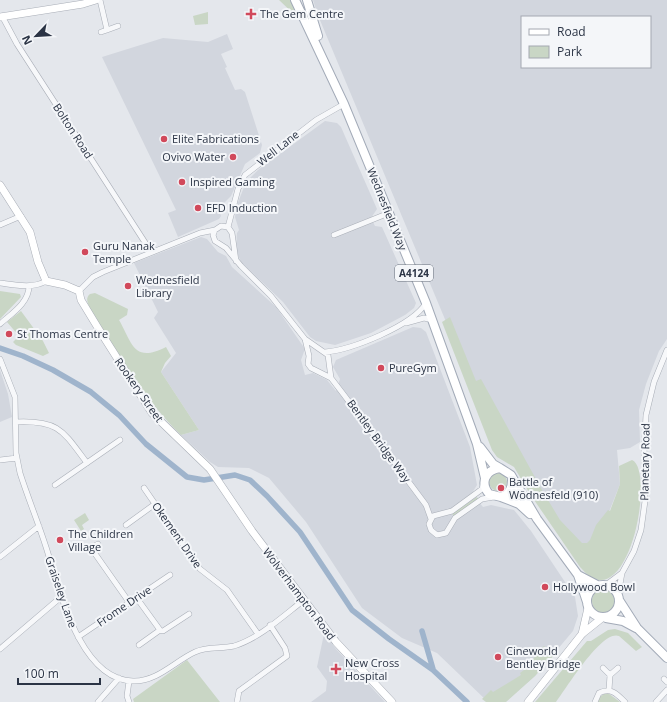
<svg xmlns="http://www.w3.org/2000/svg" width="667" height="702" font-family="'Open Sans',sans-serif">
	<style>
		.built { fill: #d2d6de; fill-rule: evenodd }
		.green { fill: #c9d6c5 }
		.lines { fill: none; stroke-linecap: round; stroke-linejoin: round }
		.canal { stroke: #9fb4cc; stroke-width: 5.5 }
		.street-casing { stroke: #a9aeb7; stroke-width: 6 }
		.secondary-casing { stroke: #a9aeb7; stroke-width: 8 }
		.primary-casing { stroke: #a3abb8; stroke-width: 10 }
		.street { stroke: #f7f8fa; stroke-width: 5 }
		.secondary { stroke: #fff; stroke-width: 7 }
		.primary { stroke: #fff; stroke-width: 8 }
		.poi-dot { fill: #d1495b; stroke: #f4f6f9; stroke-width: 1.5 }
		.labels { text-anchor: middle; stroke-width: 4; stroke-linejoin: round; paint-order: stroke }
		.shield { fill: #f4f6f9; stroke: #676e7b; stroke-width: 1 }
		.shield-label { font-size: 10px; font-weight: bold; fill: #2b3445 }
		.poi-label { font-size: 11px; fill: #2b3445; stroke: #f4f6f9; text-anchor: start }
		.street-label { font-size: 11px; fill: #2b3445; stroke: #f4f6f9 }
	</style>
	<rect width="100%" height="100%" fill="#e4e7ec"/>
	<path class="built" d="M313,0H667V339L659,351L646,384L639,410L640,442L630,448L617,450L620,484L594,550L580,551L495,439L317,13ZM522,17H650V67H522Z
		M227,34L233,49L221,54L227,67L225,68L235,90L241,89L245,92L262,145L260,153L245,164L231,196L224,203L218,207L221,216L219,219L178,237L168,213L176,210L102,57L163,38L208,42Z
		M325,121L337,123L341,127L377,209L371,218L375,226L382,227L416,303L414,308L405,315L371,333L335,345L316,341L310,337L283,302L241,262L236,250L237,233L239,230L235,217L237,205L246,182L258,170Z
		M201,237L207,239L218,252L226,256L232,267L276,307L305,349L301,360L305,375L313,373L327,380L336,391L340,379L333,367L336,360L413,327L421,328L426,332L470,447L477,485L472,493L483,507L491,505L514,510L531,531L575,597L578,616L573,631L535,676L505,702L487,701L437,653L402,638L362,608L306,522L269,478L249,468L218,467L210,462L181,435L199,430L161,372L176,353L154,318L158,312L134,263Z
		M0,370L8,394L12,417L0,422Z
		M324,634L336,649L385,702H311L326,691L327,681L317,667Z"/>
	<path class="green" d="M279,0H292L302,19L300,20Z
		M208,12V24L195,25L193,16Z
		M0,291L20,294L21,297L0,319Z
		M95,293L128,309L127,315L119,320C132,342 133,364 166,347L171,356L165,363L161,372L199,430L181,435C144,399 119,355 91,311C89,305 84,299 90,294Z
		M21,311L43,341L49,353L43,356L16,345L13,342L19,336L7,322Z
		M450,317L476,381L481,379L542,490L560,520L582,543H587L590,540L596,525L608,510L610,511L620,484L619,466L632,460C654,469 633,598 592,578C587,575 584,571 580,567L530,494L514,467L497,457L492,450L442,322Z
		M489 482a9 9 0 1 1 18 0a9 9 0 1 1-18 0Z
		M477,497L478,499L454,516L452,514Z
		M85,513L89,520L82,525L84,529L81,531L74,520Z
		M592 601a12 12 0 1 1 24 0a12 12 0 1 1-24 0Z
		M615,629L628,633L642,647L636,651L619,636C602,629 566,689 556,702H535L587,641H591L608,630Z
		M544,646L555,654L535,676L506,702H486L482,699L491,690L493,692L521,675L520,673L532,664L530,661L539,654L537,651Z
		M187,660L220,702H134L133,699Z
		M608,693L620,702H598C599,696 603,694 608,693Z"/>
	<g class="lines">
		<path class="canal" d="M0,348L23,356L53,370L91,392L119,415L146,444L187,477L204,480L235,475L250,480L267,496L300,532L352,610L389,639L433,670L467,702
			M422,631L433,669"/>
		<g class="street-casing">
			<path id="street" d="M100,0L107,30L118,26
				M2,16L17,44L146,244
				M101,32L107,30
				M0,225L21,216
				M228,227L238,189L245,175L316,120L344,104
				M215,230L213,235L215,241L226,248L241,266L271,296L305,339L328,355L331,378
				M334,235L389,213
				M0,283C15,285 33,289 46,281
				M79,291L93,277L103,272L200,233L215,230L221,226L228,227L232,233L236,261
				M406,323L424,318L433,320
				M0,324C11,314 29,303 29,286
				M305,339L309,356L308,364L311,368L331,378L344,395L426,505L431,519
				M325,352C351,350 412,326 426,303
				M0,359L15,397L16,453L20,473C28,498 38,522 46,547C59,587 79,680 133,681C157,682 175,661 195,652C207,646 221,649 234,646C260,638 283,616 304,600
				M16,422C59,420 63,431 87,463
				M0,460L17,458
				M484,482L482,489L478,492L452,511L433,516L429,524L431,530L437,535L446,533L455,518L482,499L494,497
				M55,485L120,440
				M144,488L200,569L227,590L258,634
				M126,525L155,504
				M98,544L91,548L129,602
				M0,557L39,526
				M606,585L622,573
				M618,595L622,573L634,551L641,530L645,501L644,453L646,415L654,382L667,350
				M136,597L160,630L163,631L189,614
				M78,637L170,575
				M139,645L160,630
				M0,649L61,597
				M603,668L610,675L618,668
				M664,679L667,682
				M129,681L127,696L129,702
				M609,690L610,675
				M98,702L119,678
				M237,702L239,691L287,656L285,648L270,625
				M595,702L599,693C611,687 617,694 625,702
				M656,702L667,690"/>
		</g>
		<g class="secondary-casing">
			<path id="secondary" d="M0,17L83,4L96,0
				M0,185L30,232L38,262L46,281L65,285L79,291L81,300L98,328L152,413L210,469L252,531L336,642L392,702
				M582,634L588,608
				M528,702L582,634L602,618"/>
		</g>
		<g class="primary-casing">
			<path id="primary" d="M295,0L344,104L426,303L477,444L485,478
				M307,0L318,36
				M480,447L493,464L500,468
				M512,480C512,488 510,493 501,497L489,494C480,483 485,470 500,468L511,475L537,519L578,575L587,602
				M501,497L519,504L530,514
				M578,575L599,586
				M587 601a16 16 0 1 1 32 0a16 16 0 1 1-32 0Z
				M619,600L637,628L667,658
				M606,618L623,621L636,628"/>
		</g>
		<use href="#street" class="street"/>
		<use href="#secondary" class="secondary"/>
		<use href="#primary" class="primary"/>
	</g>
	<g class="poi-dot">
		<path d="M249 8h4v4h4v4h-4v4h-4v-4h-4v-4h4z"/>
		<circle cx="164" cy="139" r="4"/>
		<circle cx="233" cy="157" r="4"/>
		<circle cx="182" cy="182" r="4"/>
		<circle cx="198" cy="208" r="4"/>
		<circle cx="85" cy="252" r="4"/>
		<circle cx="128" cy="286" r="4"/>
		<circle cx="9" cy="334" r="4"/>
		<circle cx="381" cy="368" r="4"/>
		<circle cx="501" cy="488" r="4"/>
		<circle cx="60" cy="540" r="4"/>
		<circle cx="545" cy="587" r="4"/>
		<circle cx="498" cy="657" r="4"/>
		<path d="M334 663h4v4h4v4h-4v4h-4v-4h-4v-4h4z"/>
	</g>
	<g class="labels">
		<rect class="shield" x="395" y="265" width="38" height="16" rx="3"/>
		<g class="shield-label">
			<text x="414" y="277">A4124</text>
		</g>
		<g class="poi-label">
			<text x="260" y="18">The Gem Centre</text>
			<text x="172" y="143">Elite Fabrications</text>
			<text x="225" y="161" text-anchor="end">Ovivo Water</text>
			<text x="190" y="186">Inspired Gaming</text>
			<text x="206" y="212">EFD Induction</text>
			<text x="93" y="250">Guru Nanak<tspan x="93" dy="13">Temple</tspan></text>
			<text x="136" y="284">Wednesfield<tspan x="136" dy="13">Library</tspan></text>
			<text x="17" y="338">St Thomas Centre</text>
			<text x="389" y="372">PureGym</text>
			<text x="509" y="486">Battle of<tspan x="509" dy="13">Wōdnesfeld (910)</tspan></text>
			<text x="68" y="538">The Children<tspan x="68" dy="13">Village</tspan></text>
			<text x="553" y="591">Hollywood Bowl</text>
			<text x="506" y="655">Cineworld<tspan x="506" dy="13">Bentley Bridge</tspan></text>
			<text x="345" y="667">New Cross<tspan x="345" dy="13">Hospital</tspan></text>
		</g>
		<g class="street-label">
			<text transform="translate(73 131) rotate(57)" y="4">Bolton Road</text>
			<text transform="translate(278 148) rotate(-38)" y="4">Well Lane</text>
			<text transform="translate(387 209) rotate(68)" y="4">Wednesfield Way</text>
			<text transform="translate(139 390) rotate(55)" y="4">Rookery Street</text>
			<text transform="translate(379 441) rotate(54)" y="4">Bentley Bridge Way</text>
			<text transform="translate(645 462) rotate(-89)" y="4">Planetary Road</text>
			<text transform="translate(177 535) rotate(55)" y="4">Okement Drive</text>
			<text transform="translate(61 592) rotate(71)" y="4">Graiseley Lane</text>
			<text transform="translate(299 594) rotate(53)" y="4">Wolverhampton Road</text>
			<text transform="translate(124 606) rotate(-34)" y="4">Frome Drive</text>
		</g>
	</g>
	<rect x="521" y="16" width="130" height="52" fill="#f4f6f9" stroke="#a4a8b1"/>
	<rect x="529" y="29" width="20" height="6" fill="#ffffff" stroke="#a4a8b1"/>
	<text x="557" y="36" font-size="12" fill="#2b3445">Road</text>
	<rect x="529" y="46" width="20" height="12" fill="#c9d6c5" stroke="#a4a8b1"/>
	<text x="557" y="56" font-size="12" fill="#2b3445">Park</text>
	<g transform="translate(36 36) rotate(245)" stroke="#f4f6f9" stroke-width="3" paint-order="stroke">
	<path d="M0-3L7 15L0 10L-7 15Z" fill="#2b3445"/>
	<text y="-6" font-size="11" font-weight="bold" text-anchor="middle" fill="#2b3445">N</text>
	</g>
	<path d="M18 678v6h82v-6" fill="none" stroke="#2b3445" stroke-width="2"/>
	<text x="24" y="678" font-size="12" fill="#2b3445" stroke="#f4f6f9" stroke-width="3" paint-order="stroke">100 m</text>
</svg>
